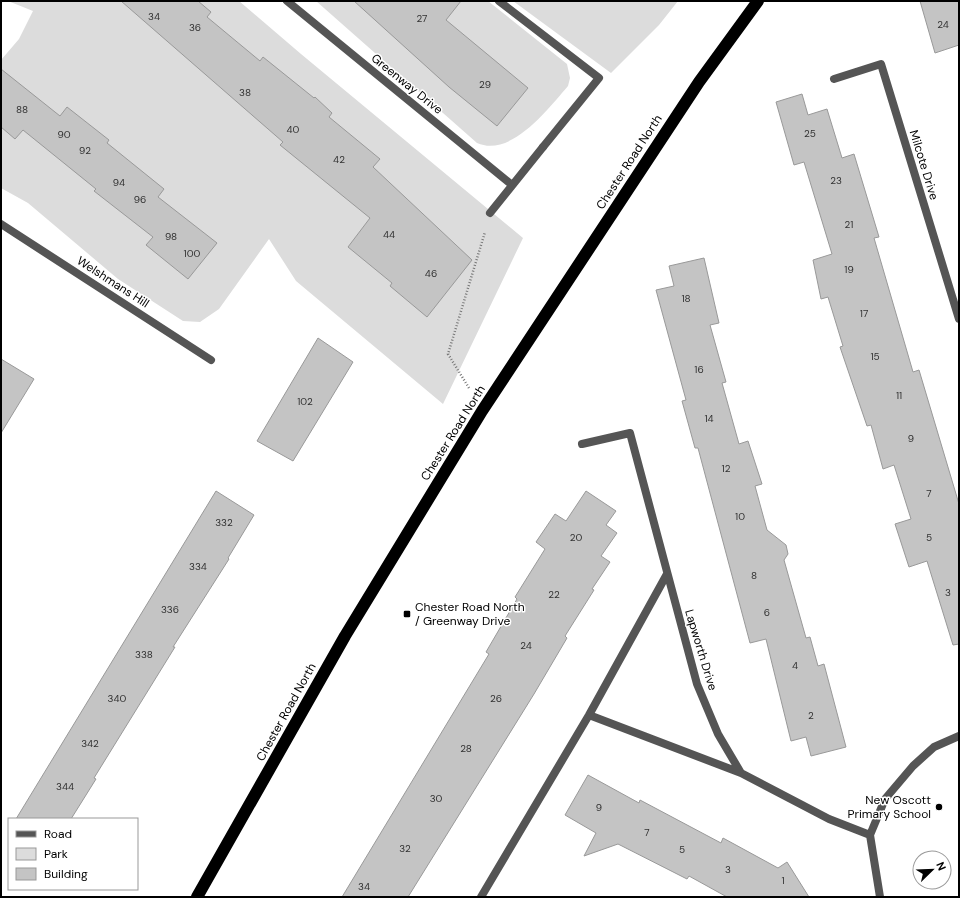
<svg xmlns="http://www.w3.org/2000/svg" width="960" height="898" font-family="'DM Sans',sans-serif">
	<style>
		.green { fill: #dcdcdc }
		.building { fill: #c4c4c4; stroke: #999 }
		.lines { fill: none; stroke-linecap: round; stroke-linejoin: round }
		.path { stroke: #777; stroke-width: 2.5; stroke-dasharray: 1 2; stroke-linecap: butt }
		.lane { stroke: #555; stroke-width: 8 }
		.street { stroke: #555; stroke-width: 8 }
		.highway { stroke: #000; stroke-width: 12 }
		.poi-dot { fill: #000; stroke: #fff; stroke-width: 1.5 }
		.labels { text-anchor: middle; stroke-width: 3; stroke-linejoin: round; paint-order: stroke }
		.number-label { font-size: 10px; fill: #313131 }
		.street-label { font-size: 12px; fill: #000; stroke: #fff }
		.poi-label { font-size: 12px; fill: #000; stroke: #fff; text-anchor: start }
	</style>
	<rect width="100%" height="100%" fill="#fff"/>
	<path class="green" d="M8,1H239L301,54L523,238L443,404L296,281L269,239L219,309L200,322L183,321L118,279L28,203L1,188V60L19,39L33,11Z
		M316,1H488L567,64L570,78L568,86C548,109 511,158 477,143Z
		M513,1H678L659,25L611,73Z"/>
	<path class="building" d="M121,1H198L211,12L207,17L260,61L263,57L314,98L315,97L332,113L329,117L380,159L373,167L472,260L427,317L390,286L392,283L348,247L370,218L280,145L283,142Z
		M354,1H461L446,20L528,88L497,126L449,87Z
		M920,1H959V45L935,53Z
		M1,69L60,116L67,107L109,140L107,143L164,189L158,197L217,243L188,279L146,245L153,237L94,191L96,189L23,130L15,139L1,127Z
		M802,94L808,115L827,109L842,158L854,154L879,237L874,238L913,372L919,370L959,504V644L953,645L927,561L909,567L895,524L911,519L894,465L883,469L871,425L867,426L840,347L843,346L828,297L821,299L813,260L832,254L804,162L794,165L776,102Z
		M704,258L719,323L710,325L726,382L722,383L739,444L748,441L762,484L755,486L767,530L786,545L788,554L784,560L806,638L810,637L818,666L824,664L846,747L811,756L806,737L791,741L766,639L750,643L698,448H695L682,401L686,400L656,290L674,286L669,266Z
		M318,338L353,362L293,461L257,441Z
		M1,359L34,379L1,433Z
		M216,491L254,515L228,558L229,559L173,647H175L94,778L96,779L71,819H16Z
		M586,491L616,511L606,525L617,533L601,556L610,562L592,589L594,590L565,636L567,638L534,694L408,897H342L489,654L486,652L517,599L515,597L545,549L536,542L555,514L566,521Z
		M588,775L639,803L640,800L721,843L723,838L778,868L787,862L809,897H727L689,876L687,879L618,844L584,856L596,833L565,815Z"/>
	<g class="lines">
		<path class="path" d="M469,388L448,354L485,232"/>
		<path class="lane" d="M499,1L599,78L543,147"/>
		<path class="street" d="M287,1L512,185
			M834,79L881,64L959,319
			M490,213L543,147
			M1,224L211,360
			M582,444L630,433L697,684L718,734L741,773
			M589,715L741,773L829,819L870,835
			M481,897L589,715L667,574
			M880,897L870,835L885,799L913,766L934,747L959,736"/>
		<path class="highway" d="M197,897L345,636L482,411L699,82L758,1"/>
	</g>
	<g class="poi-dot">
		<rect x="403" y="610" width="8" height="8" rx="2"/>
		<circle cx="939" cy="807" r="4"/>
	</g>
	<g class="labels">
		<g class="number-label">
			<text x="154" y="20">34</text>
			<text x="422" y="22">27</text>
			<text x="943" y="28">24</text>
			<text x="195" y="31">36</text>
			<text x="485" y="88">29</text>
			<text x="245" y="96">38</text>
			<text x="22" y="113">88</text>
			<text x="293" y="133">40</text>
			<text x="810" y="137">25</text>
			<text x="64" y="138">90</text>
			<text x="85" y="154">92</text>
			<text x="339" y="163">42</text>
			<text x="836" y="184">23</text>
			<text x="119" y="186">94</text>
			<text x="140" y="203">96</text>
			<text x="849" y="228">21</text>
			<text x="389" y="238">44</text>
			<text x="171" y="240">98</text>
			<text x="192" y="257">100</text>
			<text x="849" y="273">19</text>
			<text x="431" y="277">46</text>
			<text x="686" y="302">18</text>
			<text x="864" y="317">17</text>
			<text x="875" y="360">15</text>
			<text x="699" y="373">16</text>
			<text x="899" y="399">11</text>
			<text x="305" y="405">102</text>
			<text x="709" y="422">14</text>
			<text x="911" y="442">9</text>
			<text x="726" y="472">12</text>
			<text x="929" y="497">7</text>
			<text x="740" y="520">10</text>
			<text x="224" y="526">332</text>
			<text x="576" y="541">20</text>
			<text x="929" y="541">5</text>
			<text x="198" y="570">334</text>
			<text x="754" y="579">8</text>
			<text x="948" y="596">3</text>
			<text x="554" y="598">22</text>
			<text x="170" y="613">336</text>
			<text x="767" y="616">6</text>
			<text x="526" y="649">24</text>
			<text x="144" y="658">338</text>
			<text x="795" y="669">4</text>
			<text x="117" y="702">340</text>
			<text x="496" y="702">26</text>
			<text x="811" y="719">2</text>
			<text x="90" y="747">342</text>
			<text x="466" y="752">28</text>
			<text x="65" y="790">344</text>
			<text x="436" y="802">30</text>
			<text x="599" y="811">9</text>
			<text x="647" y="836">7</text>
			<text x="405" y="852">32</text>
			<text x="682" y="853">5</text>
			<text x="728" y="873">3</text>
			<text x="783" y="884">1</text>
			<text x="364" y="890">34</text>
		</g>
		<g class="street-label">
			<text transform="translate(407 84) rotate(39)" y="4">Greenway Drive</text>
			<text transform="translate(629 162) rotate(-57)" y="4">Chester Road North</text>
			<text transform="translate(924 165) rotate(73)" y="4">Milcote Drive</text>
			<text transform="translate(113 282) rotate(33)" y="4">Welshmans Hill</text>
			<text transform="translate(453 433) rotate(-58)" y="4">Chester Road North</text>
			<text transform="translate(701 650) rotate(73)" y="4">Lapworth Drive</text>
			<text transform="translate(286 712) rotate(-61)" y="4">Chester Road North</text>
		</g>
		<g class="poi-label">
			<text x="415" y="611">Chester Road North<tspan x="415" dy="14">/ Greenway Drive</tspan></text>
			<text x="931" y="804" text-anchor="end">New Oscott<tspan x="931" dy="14">Primary School</tspan></text>
		</g>
	</g>
	<rect width="960" height="898" fill="none" stroke="#000000" stroke-width="4"/>
	<rect x="8" y="818" width="130" height="72" fill="#ffffff" stroke="#999999"/>
	<rect x="16" y="831" width="20" height="6" fill="#555555" stroke="#999999"/>
	<text x="44" y="838" font-size="12" fill="#000000">Road</text>
	<rect x="16" y="848" width="20" height="12" fill="#dcdcdc" stroke="#999999"/>
	<text x="44" y="858" font-size="12" fill="#000000">Park</text>
	<rect x="16" y="868" width="20" height="12" fill="#c4c4c4" stroke="#999999"/>
	<text x="44" y="878" font-size="12" fill="#000000">Building</text>
	<g transform="translate(932 870) rotate(67)"><circle r="19" fill="#ffffff" stroke="#999999"/>
	<path d="M0-3L7 15L0 10L-7 15Z" fill="#000000"/>
	<text y="-6" font-size="11" font-weight="bold" text-anchor="middle" fill="#000000">N</text>
	</g>
</svg>
